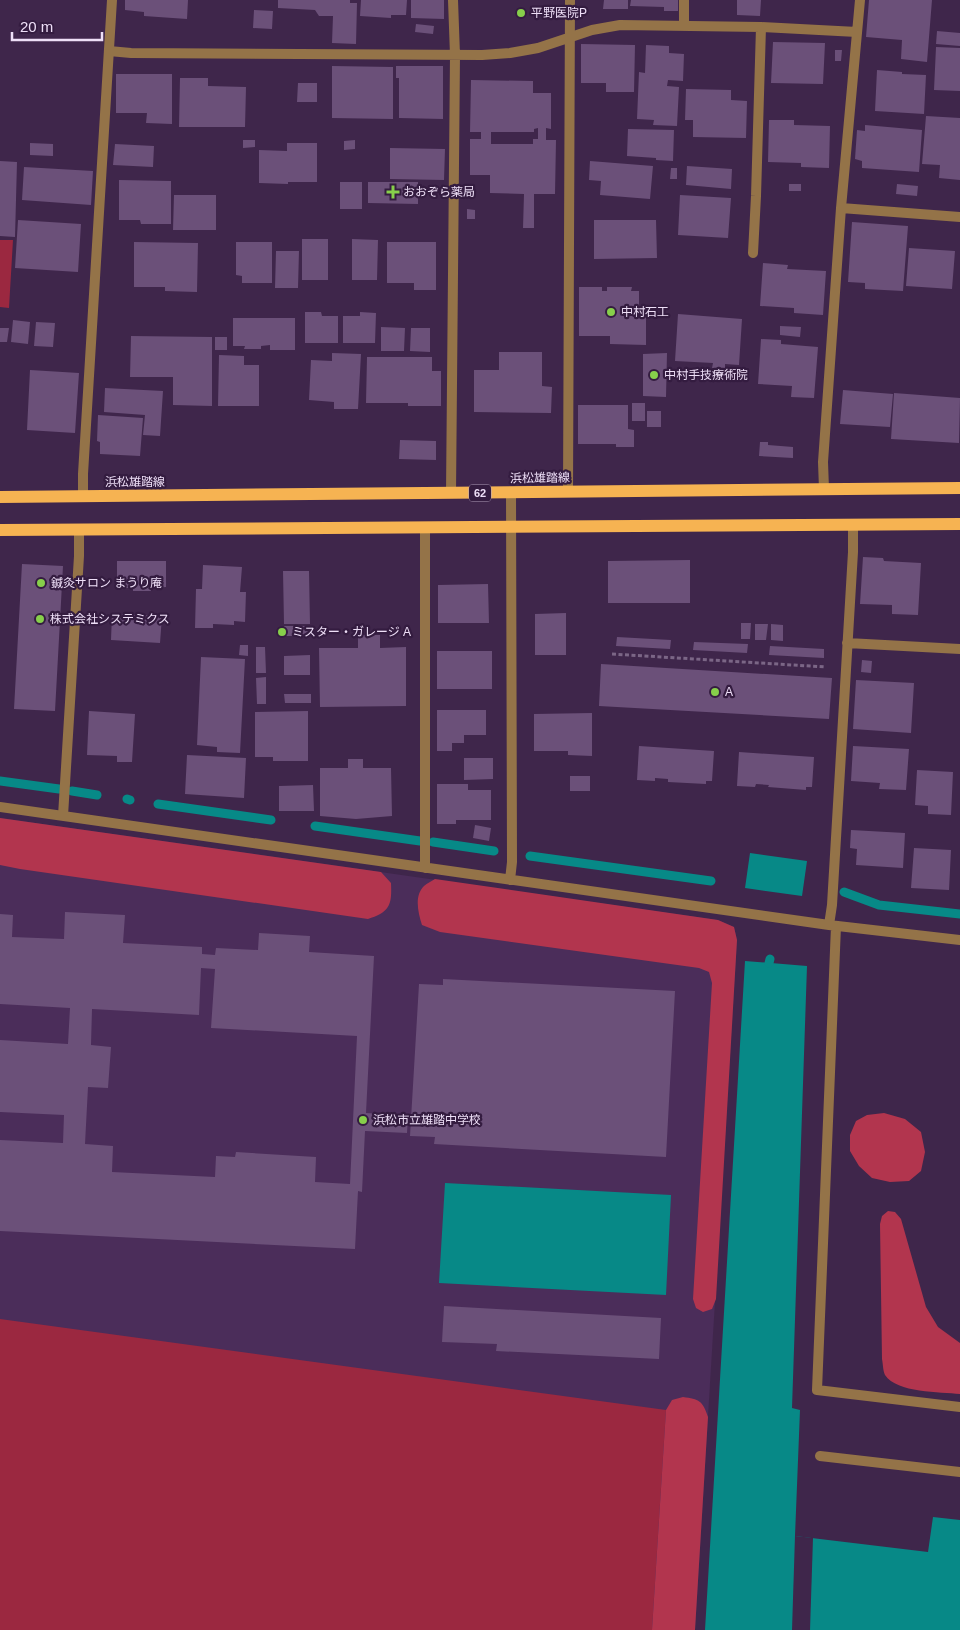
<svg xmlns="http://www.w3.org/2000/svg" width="960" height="1630" font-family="Arial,'Noto Sans JP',sans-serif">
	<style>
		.built { fill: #4b2d5a }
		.green { fill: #9b2840 }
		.forest { fill: #b2354e }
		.water { fill: #078987 }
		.pier { fill: #3f264b }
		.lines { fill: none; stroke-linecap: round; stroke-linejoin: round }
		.stream { stroke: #078987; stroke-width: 9 }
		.building { fill: #6b5079; fill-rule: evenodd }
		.path { stroke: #7b6686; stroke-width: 3; stroke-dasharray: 4 2.5; stroke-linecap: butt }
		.lane { stroke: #947348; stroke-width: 10 }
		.street { stroke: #947348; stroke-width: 10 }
		.primary { stroke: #f6b352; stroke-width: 12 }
		.poi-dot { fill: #87cf4b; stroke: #341c40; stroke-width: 2 }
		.labels { text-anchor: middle; stroke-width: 4.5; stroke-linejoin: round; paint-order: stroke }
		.shield { fill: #341c40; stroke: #b6a4c0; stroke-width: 1 }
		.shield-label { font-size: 11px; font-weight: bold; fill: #eedff7 }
		.poi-label { font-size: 12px; fill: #eedff7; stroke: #341c40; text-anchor: start }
		.street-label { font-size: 12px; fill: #eedff7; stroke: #341c40 }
	</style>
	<rect width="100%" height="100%" fill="#3f264b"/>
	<path class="built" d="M0,818L718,920L734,927L737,940L695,1630H0Z"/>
	<path class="green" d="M0,240H13L9,308L0,307Z
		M0,1319L666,1410L652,1630H0Z"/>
	<path class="forest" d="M0,818L381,872L391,883C392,905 390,912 368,919L20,869L0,865Z
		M435,879L718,920L734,927L737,940L716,1299L712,1309L703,1312L696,1308L693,1299L712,983L709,972L699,968L440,932L422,925C418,912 414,896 424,886C427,883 432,881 435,879Z
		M884,1113L905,1119L921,1132L925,1152L921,1171L909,1181L890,1182L872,1178L859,1166L850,1151V1135L856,1121L867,1115Z
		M888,1211L895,1212L901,1219L926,1307L938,1327L960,1343V1394C940,1392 897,1393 885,1375C883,1371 883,1364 882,1359L880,1224L882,1216Z
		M683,1397C699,1399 703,1401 708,1417L695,1630H652L666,1410L672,1400Z"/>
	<path class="water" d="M750,853L807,861L802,896L745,888Z
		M745,961L807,966L792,1408L800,1410L795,1536L928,1552L933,1517L960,1520V1630H705Z
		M445,1183L671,1195L666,1295L439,1283Z"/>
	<path class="pier" d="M795,1536L813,1538L810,1630H792Z"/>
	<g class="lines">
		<path class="stream" d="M0,781L59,789
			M72,791L97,795
			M127,799L130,800
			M158,804L271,820
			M315,826L420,841
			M433,842L494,851
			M530,856L711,881
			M844,892L879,905L960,914
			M769,963L770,959"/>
	</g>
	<path class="building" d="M125,0H188L187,19L144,16V12L125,10Z
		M278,0H350V3H357L356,44L332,43L333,16H319L315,10L278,8Z
		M361,0H407L406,15H391V18L360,16Z
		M411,0H444V19L411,18Z
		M604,0H628V9H603Z
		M631,0H678V11H664V7L630,6Z
		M737,0H761L760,16L737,15Z
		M869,0H932L927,62L901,59L902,40L866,37Z
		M254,10L273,11L272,29L253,28Z
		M416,24L434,26L433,34L415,32Z
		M937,31L960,33V46L936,44Z
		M773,42L825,43L823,84L771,83Z
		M581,44L635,45L634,92H606V83H581Z
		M646,45L669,46V53L684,54L683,81L668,80L667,86L679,87L677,126L653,125L654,120L637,119L639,72L645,73Z
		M936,47L960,48V91L934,90Z
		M835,50H842L841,61H835Z
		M332,66L393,67V119L332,118Z
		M396,66H443V119L399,118V78H396Z
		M877,70L902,72V74L926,75L924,114L875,111Z
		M116,74H172V124L146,123L147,113H116Z
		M180,78H208V86L246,87L245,127H179Z
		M471,80L533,81V93H551V129L546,128V140H556L555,194H534V228H523L524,194L490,193V175H470V139H481V132H470ZM538,128V139H533V144H491V132H534V129Z
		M298,83H317V102H297Z
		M686,89L731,90V100L747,101L746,138L693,137V120H685Z
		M926,116L960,118V180L939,178L940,165L922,164Z
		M769,120H794V125L830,126L829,168L801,167V163L768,162Z
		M865,125L922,130L919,172L862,168V161L855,159L857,130L865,131Z
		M628,129L674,130L673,161L656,160V158L627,156Z
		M243,140H255V147L243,148Z
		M355,140V149L344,150V141Z
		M30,143L53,144V156L30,155Z
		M287,143H317V182H288V184L259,183V150L287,151Z
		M115,144L154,146L153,167L113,165Z
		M390,148L445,149L444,180L390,179Z
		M0,161L17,162L15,237L0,236Z
		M590,161L653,166L650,199L600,195L601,181L589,180Z
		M687,166L732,169L731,189L686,185Z
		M24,167L93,171L91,205L22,200Z
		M671,168H677V179H670Z
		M119,180L171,181V224H141L140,220H119Z
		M340,182H362V209H340Z
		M368,182H418V204L368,203Z
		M789,184H801V191H789Z
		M897,184L918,186L917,196L896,194Z
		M174,195H216V230H173Z
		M680,195L731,198L728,238L678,235Z
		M467,209L475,210V219H467Z
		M18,220L81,224L78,272L15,268Z
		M594,220H656L657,258L594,259Z
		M852,222L908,226L903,291L865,289V283L848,282Z
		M302,239H328V280H302Z
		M352,239L378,240L377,280H352Z
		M134,242L198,243L197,292L165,291V287H134Z
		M236,242H272V283H242V276L236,275Z
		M387,242H436V290H414V283H387Z
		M909,248L955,251L952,289L906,286Z
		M276,251H299L298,288H275Z
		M763,263L788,265L787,269L826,271L823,315L794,313V308L760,306Z
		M579,287H602V291H607V287H632L631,291H639V309H646V345L610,344V336H579Z
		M305,312H321L322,316H338V343H305Z
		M360,312L376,313L375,343H343V316H360Z
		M678,314L742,319L739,365L725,364V369L712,368L713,363L675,361Z
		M233,318H295V350H270V345L261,346V349H244L245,346H233Z
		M13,320L30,322L28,344L11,342Z
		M36,322L55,323L53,347L34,346Z
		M780,326L801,327L800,337L780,335Z
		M381,327L405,328L404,351H381Z
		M0,328H9L7,342H0Z
		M411,328H430V352L410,351Z
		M131,336L212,337V406L173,405V377H130Z
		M215,337H227V350H215Z
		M761,339L781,340V344L818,347L814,398L791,397L792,386L758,384Z
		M499,352H542V386L552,387L551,413L474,412V370H499Z
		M332,353L361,354L358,409H334V402L309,400L311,360L332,361Z
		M667,353L666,397L643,396V354Z
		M219,355L244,356V365H259V406H218Z
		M367,357H432V371H441V406H408V403H366Z
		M30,370L79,373L75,433L27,430Z
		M105,388L163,391L160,436L143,435L145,415L104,412Z
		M843,390L893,394L890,427L840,424Z
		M894,393L960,398L959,443L891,439Z
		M632,403H645V421H632Z
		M578,405H628V429L634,430V447H616V444H578Z
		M647,411H661V427H647Z
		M98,415L143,418L140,456L100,454V442L97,441Z
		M400,440L436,441V460L399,459Z
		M760,442H768V445L793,447V458L759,456Z
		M863,557L883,558L884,561L921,563L918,615L892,614V605L860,604Z
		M690,560V603H608V561Z
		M117,561H166V587L151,588V591H133V588H117Z
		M22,564L63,566L55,711L14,709Z
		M203,565L242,567L240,592H246L245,622L234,621V625L213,624V628H195L196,589H202Z
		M283,571H309L310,624H284Z
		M488,584L489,623H438V585Z
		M566,613V655H535V614Z
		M112,614L162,616L160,643L111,640Z
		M741,623H751L750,639H741Z
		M755,624H768L766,640H755Z
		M771,624L783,625V641L771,640Z
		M284,626H310V636H284Z
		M358,635H380V648L406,647V706L320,707L319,648H358Z
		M617,637L671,640L670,649L616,646Z
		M694,642L748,644L747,653L693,650Z
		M240,645H248V656L239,655Z
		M770,646L824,649V658L769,655Z
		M256,647H265L266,673H256Z
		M437,651H492V689H437Z
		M310,655V675H284V656Z
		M201,657L245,659L240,753L217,752V747L197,745Z
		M862,660L872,661L871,673L861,672Z
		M601,664L832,678L829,719L599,706Z
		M266,677V704H257L256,678Z
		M856,680L914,683L911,733L853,729Z
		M284,694H311V703H285Z
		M437,710H486V735H464V743H452V751H437Z
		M89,711L135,714L132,762H117V756L87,755Z
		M308,711V761H273V757H255V712Z
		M592,713V756L568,755V751H534V714Z
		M639,746L714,751L712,781H706V784L668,782V779L655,778V781L637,780Z
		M853,746L909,749L906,790L879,789L880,783L851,781Z
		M739,752L814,757L812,787H806V790L768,787L769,785L756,784L755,787L737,786Z
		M187,755L246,758L244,798L185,794Z
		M464,758H493V779L464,780Z
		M348,759H363V768H391L392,816L356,819L320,816V768H348Z
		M917,770L953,772L951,815L928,814V806L915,805Z
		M570,776H590V791H570Z
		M437,784H468V790H491V820H456V824H437Z
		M313,785L314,811H279V786Z
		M475,825L491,828L489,841L473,838Z
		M851,830L905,833L903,868L856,865L857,849L850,848Z
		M914,848L951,850L949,890L911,888Z
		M65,912L125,915L123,943L202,947V954L215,955L216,948L258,950L259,933L310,936L309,952L374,956L366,1113L408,1116L407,1133L365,1131L362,1192L358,1191L355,1249L0,1231V1140L63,1143L64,1115L0,1112V1040L68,1044L70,1008L0,1004V914L13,915L12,937L64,939ZM201,968L215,969L211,1028L357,1036L350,1184L315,1182L316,1157L236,1152L235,1157L216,1156L215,1177L112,1172L113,1146L85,1144L88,1087L108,1088L111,1047L91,1045L92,1009L199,1015Z
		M443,979L675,991L666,1157L434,1144L435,1137L410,1136L419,984L443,985Z
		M444,1306L661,1318L659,1359L496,1351L497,1344L442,1342Z"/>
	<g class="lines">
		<path class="path" d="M612,654L826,667"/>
		<path class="lane" d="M820,1456L960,1472"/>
		<path class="street" d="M684,25V0
			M109,51L131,53L482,55L510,53L538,48L592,30L620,25L761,27L857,32
			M841,208L960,217
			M753,253L756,196L761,27
			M824,489L823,462L841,208L860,0
			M568,492L570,0
			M451,493L455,55L453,0
			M83,496V474L112,0
			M425,527V868
			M847,643L960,649
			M0,807L829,925L960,940
			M63,816L79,556V529
			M510,880L512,862L511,492
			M829,925L832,905L853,552V525
			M836,926L817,1390L960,1407"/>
		<path class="primary" d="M0,497L960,488
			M0,530L960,524"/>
	</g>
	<g class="poi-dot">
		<circle cx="521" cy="13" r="5"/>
		<path d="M390.5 184.5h5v5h5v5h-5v5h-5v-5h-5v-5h5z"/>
		<circle cx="611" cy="312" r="5"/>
		<circle cx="654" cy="375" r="5"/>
		<circle cx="41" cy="583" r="5"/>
		<circle cx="40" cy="619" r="5"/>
		<circle cx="282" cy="632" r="5"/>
		<circle cx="715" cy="692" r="5"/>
		<circle cx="363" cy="1120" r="5"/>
	</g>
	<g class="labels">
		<rect class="shield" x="469" y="484.5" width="22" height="17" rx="4"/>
		<g class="shield-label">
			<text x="480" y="497">62</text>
		</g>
		<g class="poi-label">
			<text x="531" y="17">平野医院P</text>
			<text x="403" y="196">おおぞら薬局</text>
			<text x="621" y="316">中村石工</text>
			<text x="664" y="379">中村手技療術院</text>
			<text x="51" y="587">鍼灸サロン まうり庵</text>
			<text x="50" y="623">株式会社システミクス</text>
			<text x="292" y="636">ミスター・ガレージ A</text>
			<text x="725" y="696">A</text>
			<text x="373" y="1124">浜松市立雄踏中学校</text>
		</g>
		<g class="street-label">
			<text transform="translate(540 478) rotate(-1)" y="4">浜松雄踏線</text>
			<text x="135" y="486">浜松雄踏線</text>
		</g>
	</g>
	<path d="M12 32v8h90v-8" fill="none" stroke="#eedff7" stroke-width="2.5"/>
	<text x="20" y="32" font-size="15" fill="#eedff7" stroke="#341c40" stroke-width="4" paint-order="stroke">20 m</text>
</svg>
